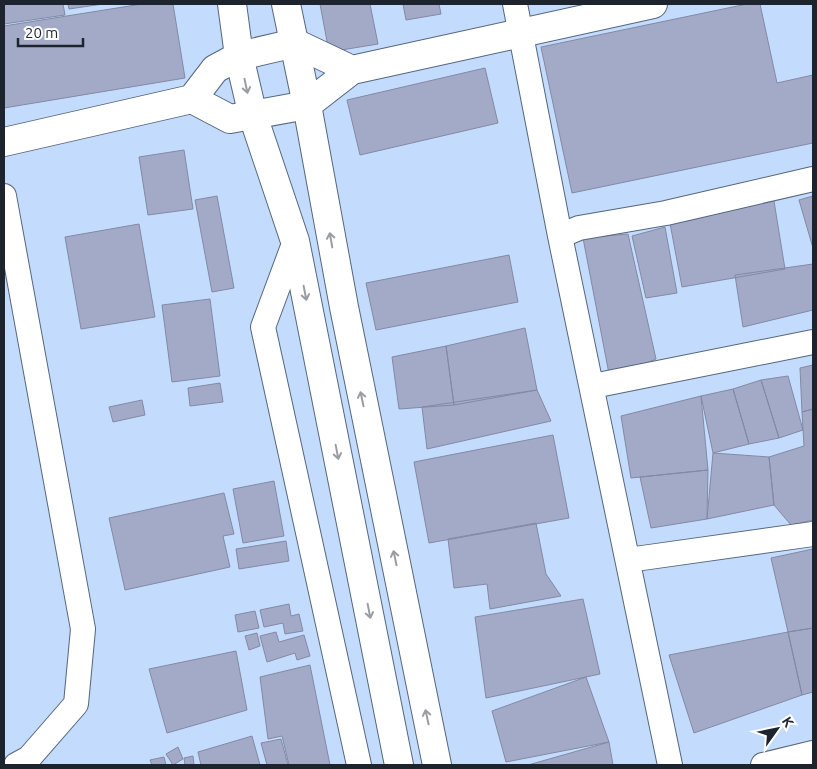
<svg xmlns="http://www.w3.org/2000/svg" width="817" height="769" font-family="Ubuntu,sans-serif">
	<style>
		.built { fill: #c3dbfc }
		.building { fill: #a3aac7; stroke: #8389a5 }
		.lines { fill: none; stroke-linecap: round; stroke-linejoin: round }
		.minor-casing { stroke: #55667d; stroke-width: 26 }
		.tertiary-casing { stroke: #55667d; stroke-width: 30 }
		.primary-casing { stroke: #55667d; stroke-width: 30 }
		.minor { stroke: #fff; stroke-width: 24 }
		.tertiary { stroke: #fff; stroke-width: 28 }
		.primary { stroke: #fff; stroke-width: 28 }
		.oneway { stroke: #999ca1 }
	</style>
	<rect width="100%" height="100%" fill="#d7e6fc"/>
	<path class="built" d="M4,4H813V765H4Z"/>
	<path class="building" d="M4,4H63L65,15L4,24Z
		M68,4H103L69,9Z
		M142,4H173L185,78L4,108V26Z
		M320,4H370L378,44L329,52Z
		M403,4H439L441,14L406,20Z
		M747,4H760L777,83L813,75V143L572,193L541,47Z
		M485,68L498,123L360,155L347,100Z
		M184,150L193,209L148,215L139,157Z
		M773,195L785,269L682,287L669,218Z
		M217,196L234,288L212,292L195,200Z
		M813,196V248L799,200Z
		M139,224L155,317L81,329L65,237Z
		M665,227L677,293L646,298L632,236Z
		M628,234L656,359L610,379L583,238Z
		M509,255L518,302L376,330L366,283Z
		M813,264V310L743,327L735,275Z
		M210,299L220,376L172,382L162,305Z
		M525,328L537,390L454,405L446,346Z
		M446,346L454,405L399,409L392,357Z
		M813,365V409L802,412L800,368Z
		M788,376L803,430L779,438L761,380Z
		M761,380L779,438L749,444L733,389Z
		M220,383L223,402L190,406L188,388Z
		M733,389L749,444L713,453L701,396Z
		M537,390L551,421L427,449L422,407Z
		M701,396L708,470L631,478L621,416Z
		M142,400L145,415L113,422L109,407Z
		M813,409V520L791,525L774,505L769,457L804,446L802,412Z
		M553,435L569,518L429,543L414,462Z
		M713,453L769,457L774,505L707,519Z
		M708,470L707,519L651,528L640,477Z
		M274,481L284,536L243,543L233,489Z
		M224,493L234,534L223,536L230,567L125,590L109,518Z
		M536,523L546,574L561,596L490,609L487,584L454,588L448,539Z
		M286,541L289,561L239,569L236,549Z
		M813,549V628L788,632L771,558Z
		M583,599L600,674L486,698L475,617Z
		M289,604L291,616L299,614L303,631L285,634L283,623L264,627L260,610Z
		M255,611L259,628L238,632L235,615Z
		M813,628V692L802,695L788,632Z
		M276,632L279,642L304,635L310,656L297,660L295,653L267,662L260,636Z
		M788,632L802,695L694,733L669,655Z
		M257,633L260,646L249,650L245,636Z
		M236,651L247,710L167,733L149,669Z
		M310,665L330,765H289L282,736L268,739L260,677Z
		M586,677L609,742L506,762L492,711Z
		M252,736L260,765H201L198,752Z
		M281,739L288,765H267L261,743Z
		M609,742L613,765H528Z
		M178,747L183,759L173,765L166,754Z
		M193,756L194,765H185L184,758Z
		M164,757L166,765H152L150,760Z"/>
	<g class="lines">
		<g class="minor-casing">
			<path id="minor" d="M515,4L560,236L670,765
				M4,196L83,629L76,704L29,758L16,765
				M560,236L579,228L666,213L813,179
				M295,241L263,327L359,765
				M593,386L813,342
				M628,560L813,534
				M763,765L813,753"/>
		</g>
		<g class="tertiary-casing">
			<path id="tertiary" d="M192,99L215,69L239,56L295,43L352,70
				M4,142L192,99L230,119L307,105L352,70L653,4"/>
		</g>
		<g class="primary-casing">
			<path id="primary" d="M232,4L239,56L253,116L295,241L399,765
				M286,4L307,105L344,307L437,765"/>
		</g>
		<use href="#minor" class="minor"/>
		<use href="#tertiary" class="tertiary"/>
		<use href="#primary" class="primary"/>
	</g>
	<defs><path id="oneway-shaft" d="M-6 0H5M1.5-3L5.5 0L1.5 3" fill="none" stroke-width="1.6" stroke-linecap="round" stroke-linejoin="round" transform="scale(1.25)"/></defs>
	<g class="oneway">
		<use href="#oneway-shaft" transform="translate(246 86) rotate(78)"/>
		<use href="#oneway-shaft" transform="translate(331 240) rotate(-100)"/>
		<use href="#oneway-shaft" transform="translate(305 293) rotate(79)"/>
		<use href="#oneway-shaft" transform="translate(362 399) rotate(-102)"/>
		<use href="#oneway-shaft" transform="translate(337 452) rotate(79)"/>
		<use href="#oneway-shaft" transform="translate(395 558) rotate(-102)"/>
		<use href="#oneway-shaft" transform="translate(369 611) rotate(79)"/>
		<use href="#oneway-shaft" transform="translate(427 717) rotate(-102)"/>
	</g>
	<rect width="817" height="769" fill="none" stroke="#1d242e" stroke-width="10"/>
	<g transform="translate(777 729) rotate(57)" stroke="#ffffff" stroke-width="4" paint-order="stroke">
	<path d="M0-4L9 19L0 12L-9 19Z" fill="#1d242e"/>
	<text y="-8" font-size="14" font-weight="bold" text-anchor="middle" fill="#1d242e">K</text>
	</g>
	<path d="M18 38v8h65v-8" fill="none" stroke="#1d242e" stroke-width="2.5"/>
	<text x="25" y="38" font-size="15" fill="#1d242e" stroke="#ffffff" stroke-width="4" paint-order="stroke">20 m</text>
</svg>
